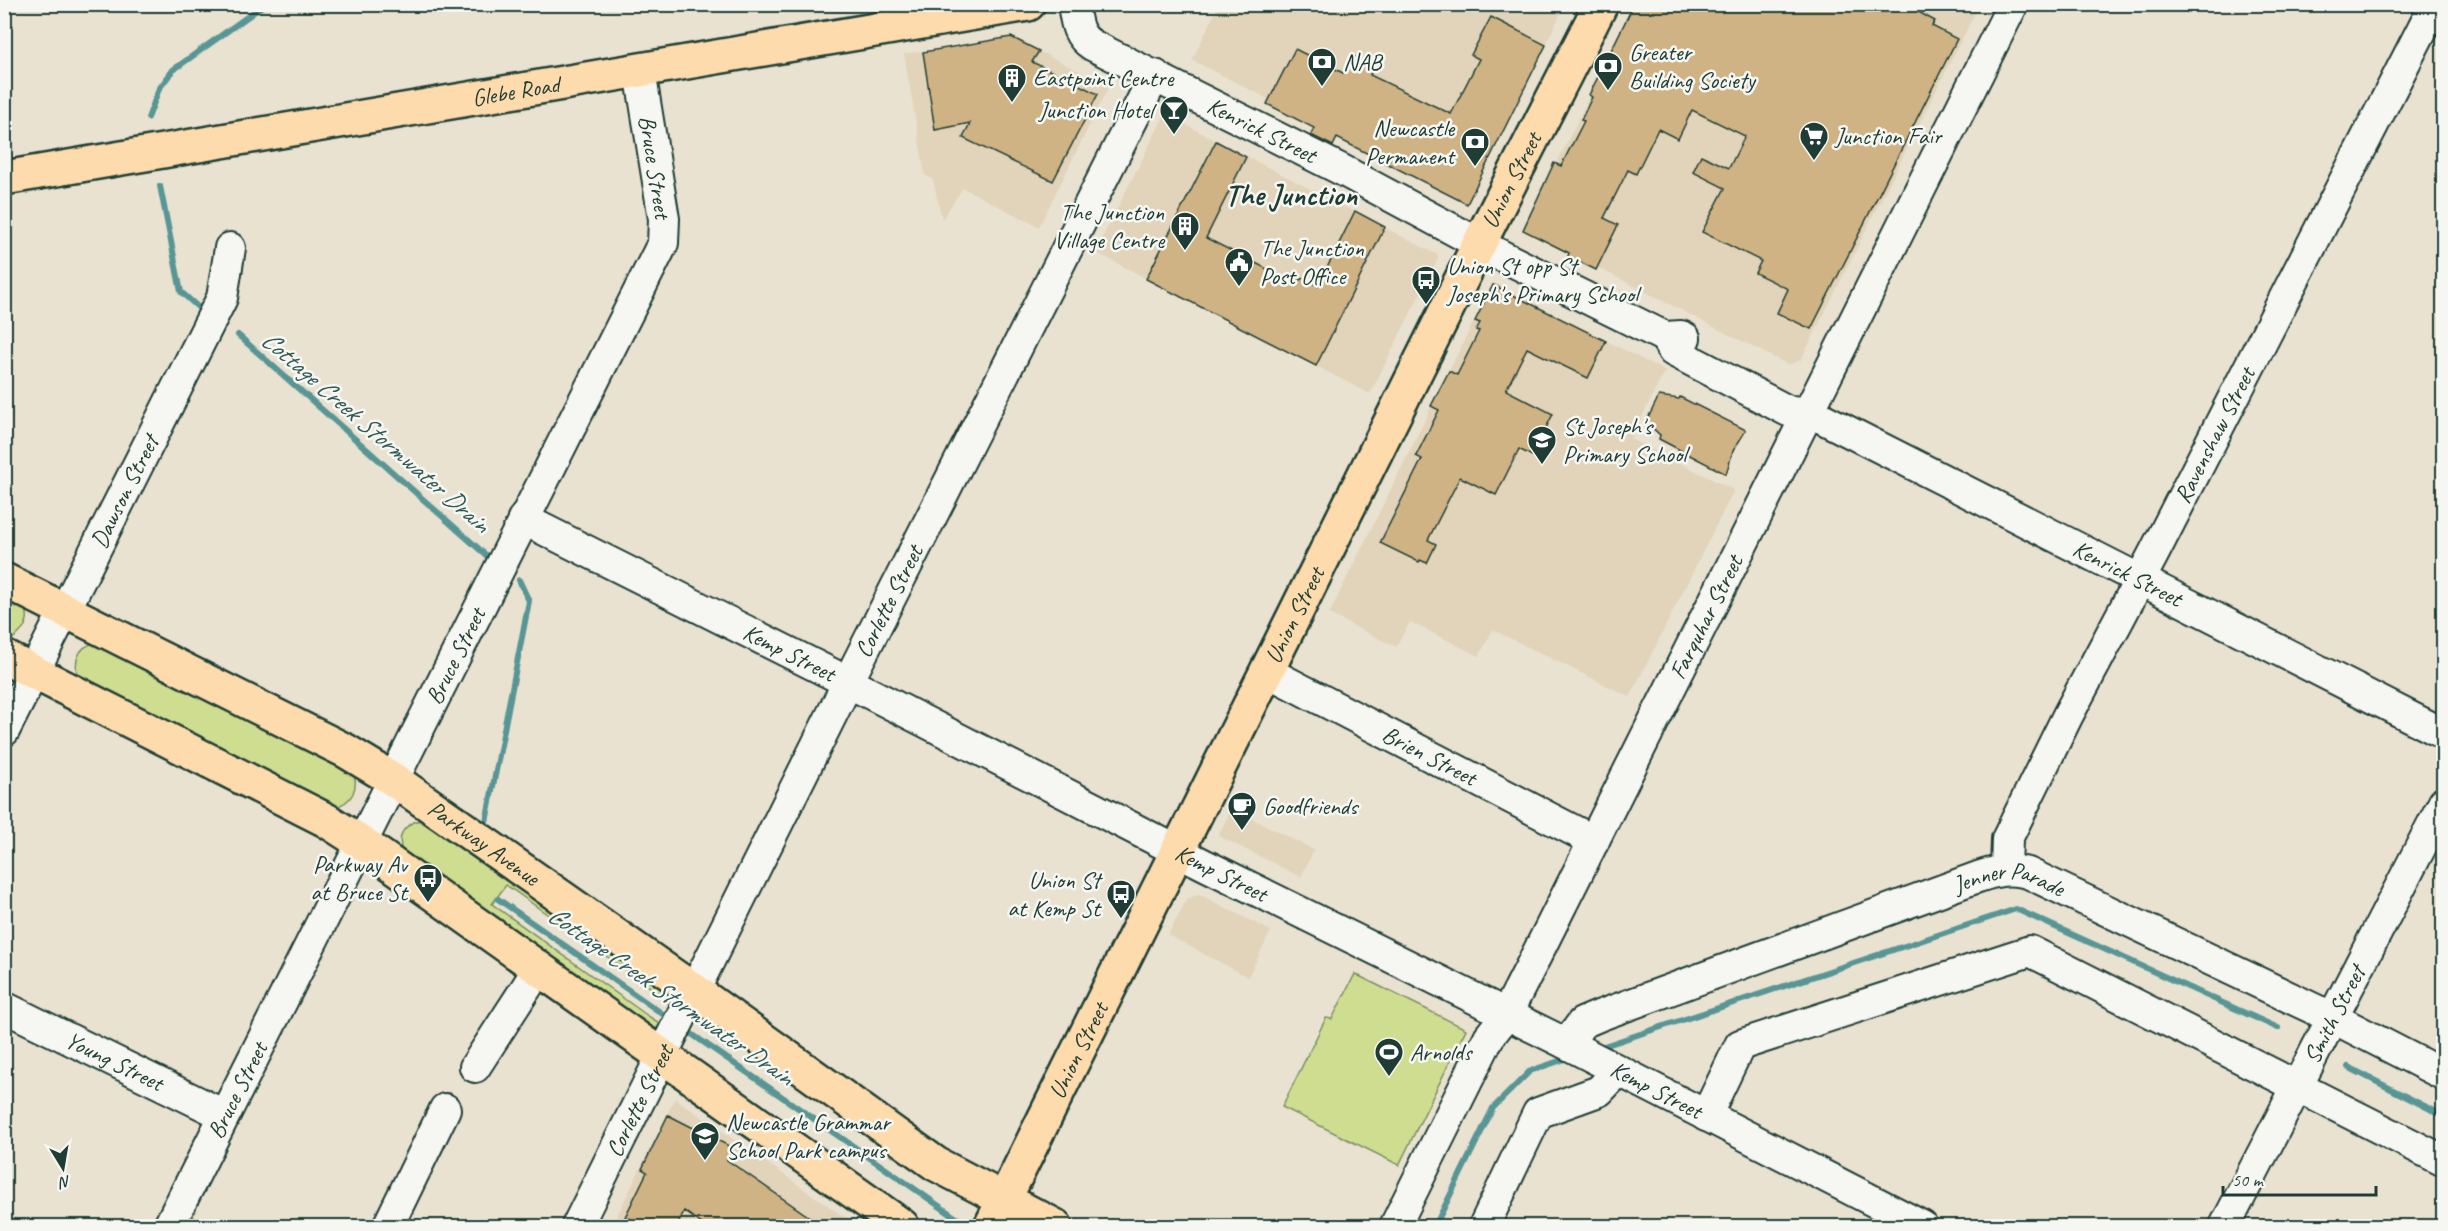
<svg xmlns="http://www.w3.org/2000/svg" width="2448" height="1231" font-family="Caveat,sans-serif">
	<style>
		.built { fill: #e2d4ba }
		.green { fill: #cfdd91; stroke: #778d62; stroke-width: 1.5 }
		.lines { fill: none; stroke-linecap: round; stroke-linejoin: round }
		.stream { stroke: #599696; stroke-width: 6 }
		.building { fill: #cfb384; stroke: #1f3d34; stroke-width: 1.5 }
		.minor-casing { stroke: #1f3d34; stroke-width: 34 }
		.major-casing { stroke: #1f3d34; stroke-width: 38 }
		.minor { stroke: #f6f6f2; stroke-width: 30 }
		.major { stroke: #fedbac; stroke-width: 33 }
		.labels { text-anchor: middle; stroke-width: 5; stroke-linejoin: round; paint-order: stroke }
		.poi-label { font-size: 24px; fill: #1f3d34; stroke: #f6f6f2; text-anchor: start }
		.street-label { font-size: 24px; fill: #1f3d34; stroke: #f6f6f2 }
		.water-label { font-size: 26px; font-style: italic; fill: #325b55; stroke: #f6f6f2 }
		.district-label { font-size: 30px; font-weight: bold; fill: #1f3d34; stroke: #f6f6f2 }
	</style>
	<rect width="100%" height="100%" fill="#eae2d1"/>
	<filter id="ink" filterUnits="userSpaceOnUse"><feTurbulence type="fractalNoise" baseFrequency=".0167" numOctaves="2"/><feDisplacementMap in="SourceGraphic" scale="12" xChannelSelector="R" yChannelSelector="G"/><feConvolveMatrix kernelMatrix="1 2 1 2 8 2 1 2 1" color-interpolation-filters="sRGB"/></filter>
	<g filter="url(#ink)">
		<path class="built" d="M1219,5H1565L1473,193L1460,198L1192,60Z
			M1634,5H1979L1801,360L1788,365L1524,230Z
			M1011,37L1109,86L1039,227L963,188L942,219L933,180L925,175L904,54Z
			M1165,114L1438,255V259L1370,394L1095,252Z
			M1493,282L1665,371L1631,439L1734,490L1630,697L1493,630L1479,656L1410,622L1396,647L1329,614Z
			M1232,808L1314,850L1301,877L1218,836Z
			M1199,894L1271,931L1248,977L1168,935L1187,899Z
			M675,1098L857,1226H612Z"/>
		<path class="green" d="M4,593C11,597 21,601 25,608C33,622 18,639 4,642Z
			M96,643L353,770C359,787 353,804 333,807L79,681C73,664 76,646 96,643Z
			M428,819L673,986L675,999L670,1005L661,995L506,885L492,904L648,1016L661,1024L659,1027L653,1029L403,853C394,832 409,820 428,819Z
			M1355,974L1466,1029L1399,1165L1282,1107L1326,1018L1332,1019Z"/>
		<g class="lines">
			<path class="stream" d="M148,118L159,89L173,70L265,4
				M160,186L181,292L200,309
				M238,335L487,556
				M486,822L529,601L519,580
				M498,899L670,1019
				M683,1028L968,1226
				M1598,1048L2016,909L2278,1028
				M2348,1067L2444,1116
				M1435,1226L1493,1108L1530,1071L1571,1057"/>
		</g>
		<path class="building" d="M1634,4H1904L1935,21L1932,26L1957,39L1811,329L1777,313L1788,289L1755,273L1761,261L1702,232L1725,188L1693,172L1701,155L1729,168L1745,136L1692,110L1678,139L1658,129L1636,174L1628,170L1604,218L1618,225L1596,270L1568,256L1569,253L1523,230L1554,163L1561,166L1584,121L1581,120L1592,97L1589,95Z
			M1491,17L1546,45L1467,204L1337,138L1333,146L1311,135L1314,128L1267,104L1295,49L1343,73L1352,55L1374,67L1370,75L1451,114L1479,59L1471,55Z
			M1011,37L1039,51L1032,62L1098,94L1053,181L963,138L970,123L935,130L923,52Z
			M1216,141L1246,157L1206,238L1293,282L1305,278L1318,286L1355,211L1385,227L1316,366L1146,279Z
			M1493,285L1606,341L1588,378L1527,348L1506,390L1553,414L1532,456L1519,449L1496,495L1460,477L1428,540L1436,544L1427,563L1420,560L1419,562L1380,543L1422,459L1416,456L1439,410L1431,406L1449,371L1457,375L1479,331L1476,330L1480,323L1475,321Z
			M1659,396L1679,399L1680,397L1746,430L1733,451L1726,474L1659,439L1660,435L1646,422Z
			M668,1115L733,1148L727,1160L824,1227H706L684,1211L677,1227H647L625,1217L647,1172L642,1169Z"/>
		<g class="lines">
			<g class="minor-casing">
				<g id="minor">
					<path id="s1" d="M1073,4C1076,21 1076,35 1092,45L1342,170L1502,256L1665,337L1681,336L1685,338"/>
					<path id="s2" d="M1665,337L1673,351L1788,411L1810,412L2444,734"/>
					<path id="s3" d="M523,519L832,674L1203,864L1567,1044L1922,1226"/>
					<path id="s4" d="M1266,671L1594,841"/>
					<path id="s5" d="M4,731L222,298L230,248"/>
					<path id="s6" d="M2006,869L2007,839L2068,715L2153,555L2435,4"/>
					<path id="s7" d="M4,1007L224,1115"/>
					<path id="s8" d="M1567,1044L1582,1023L1601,1015L1978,877C1996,871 2009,868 2028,873L2333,1018L2444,1075"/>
					<path d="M475,1067L539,968"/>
					<path d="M1706,1116L1740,1045L2030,951L2444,1161"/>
					<path id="s9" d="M169,1226L663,243L664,219L640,71"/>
					<path d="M388,1226L445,1109"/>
					<path id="s10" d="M577,1226L857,664L1155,75"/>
					<path id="s11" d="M1395,1226L1489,1037L1506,1015L1531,966L2013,4"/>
					<path d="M1484,1226L1538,1113L1599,1091L1618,1071"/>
					<path id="s12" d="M2225,1226L2444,802"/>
				</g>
			</g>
			<g class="major-casing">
				<g id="major">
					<path id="s13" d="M4,178L1028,4"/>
					<path id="s14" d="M4,580L346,751L394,780L695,991L936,1164L1055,1226"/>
					<path d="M4,657L326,820L362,843L902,1226"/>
					<path id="s15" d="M991,1226L1491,220L1601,4"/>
				</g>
			</g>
			<use href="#minor" class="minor"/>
			<use href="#major" class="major"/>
		</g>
	</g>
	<defs>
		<g id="bank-pin" transform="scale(1.5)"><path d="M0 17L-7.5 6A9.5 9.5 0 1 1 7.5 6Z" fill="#1f3d34" stroke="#f6f6f2"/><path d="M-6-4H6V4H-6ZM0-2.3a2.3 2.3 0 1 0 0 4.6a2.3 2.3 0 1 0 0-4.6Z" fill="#fff"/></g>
		<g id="building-pin" transform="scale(1.5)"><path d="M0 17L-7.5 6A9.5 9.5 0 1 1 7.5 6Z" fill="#1f3d34" stroke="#f6f6f2"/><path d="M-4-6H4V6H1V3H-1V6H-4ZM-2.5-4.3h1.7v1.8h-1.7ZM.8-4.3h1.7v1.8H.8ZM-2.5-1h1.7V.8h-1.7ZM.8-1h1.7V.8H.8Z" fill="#fff"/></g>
		<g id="bar-pin" transform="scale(1.5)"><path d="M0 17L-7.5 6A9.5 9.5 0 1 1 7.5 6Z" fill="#1f3d34" stroke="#f6f6f2"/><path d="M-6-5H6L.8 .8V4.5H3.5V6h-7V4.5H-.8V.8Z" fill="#fff"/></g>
		<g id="supermarket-pin" transform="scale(1.5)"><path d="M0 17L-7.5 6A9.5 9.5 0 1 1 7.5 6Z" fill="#1f3d34" stroke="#f6f6f2"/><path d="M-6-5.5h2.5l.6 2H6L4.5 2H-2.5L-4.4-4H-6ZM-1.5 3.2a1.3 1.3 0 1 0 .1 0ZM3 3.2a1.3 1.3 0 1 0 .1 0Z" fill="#fff"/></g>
		<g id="civic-pin" transform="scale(1.5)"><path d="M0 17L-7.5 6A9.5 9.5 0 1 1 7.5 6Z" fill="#1f3d34" stroke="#f6f6f2"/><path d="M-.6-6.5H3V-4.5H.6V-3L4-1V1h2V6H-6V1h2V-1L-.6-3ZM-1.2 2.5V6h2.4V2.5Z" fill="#fff"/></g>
		<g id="bus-pin" transform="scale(1.5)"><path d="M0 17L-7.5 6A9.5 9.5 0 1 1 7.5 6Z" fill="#1f3d34" stroke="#f6f6f2"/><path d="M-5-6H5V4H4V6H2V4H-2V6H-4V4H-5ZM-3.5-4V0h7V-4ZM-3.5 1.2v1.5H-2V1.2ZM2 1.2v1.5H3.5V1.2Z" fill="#fff"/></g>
		<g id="school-pin" transform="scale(1.5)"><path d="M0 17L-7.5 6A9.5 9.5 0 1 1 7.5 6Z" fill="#1f3d34" stroke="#f6f6f2"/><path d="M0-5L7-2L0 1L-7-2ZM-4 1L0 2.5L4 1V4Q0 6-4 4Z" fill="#fff"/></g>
		<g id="cafe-pin" transform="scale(1.5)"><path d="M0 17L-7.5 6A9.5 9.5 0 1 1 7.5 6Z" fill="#1f3d34" stroke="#f6f6f2"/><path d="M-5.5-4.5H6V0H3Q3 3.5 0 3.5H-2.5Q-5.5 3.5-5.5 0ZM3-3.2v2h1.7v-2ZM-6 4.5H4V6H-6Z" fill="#fff"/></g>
		<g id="stadium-pin" transform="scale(1.5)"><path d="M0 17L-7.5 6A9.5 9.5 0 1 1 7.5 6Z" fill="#1f3d34" stroke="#f6f6f2"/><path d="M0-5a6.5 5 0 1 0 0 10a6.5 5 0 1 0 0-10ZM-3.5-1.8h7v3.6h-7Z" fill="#fff"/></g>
	</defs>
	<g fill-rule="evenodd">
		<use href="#bank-pin" x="1322" y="62"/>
		<use href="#bank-pin" x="1608" y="66"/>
		<use href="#building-pin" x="1012" y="78"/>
		<use href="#bar-pin" x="1174" y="110"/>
		<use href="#supermarket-pin" x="1814" y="136"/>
		<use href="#bank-pin" x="1475" y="142"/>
		<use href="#building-pin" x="1185" y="226"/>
		<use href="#civic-pin" x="1239" y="262"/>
		<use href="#bus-pin" x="1426" y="280"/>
		<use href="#school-pin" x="1542" y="440"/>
		<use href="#cafe-pin" x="1242" y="806"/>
		<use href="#bus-pin" x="428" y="878"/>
		<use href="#bus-pin" x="1121" y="894"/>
		<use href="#stadium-pin" x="1389" y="1052"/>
		<use href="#school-pin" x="705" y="1136"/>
	</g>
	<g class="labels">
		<g class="poi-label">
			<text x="1629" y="60">Greater<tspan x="1629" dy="28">Building Society</tspan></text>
			<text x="1343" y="70">NAB</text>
			<text x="1033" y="86">Eastpoint Centre</text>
			<text x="1153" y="118" text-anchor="end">Junction Hotel</text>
			<text x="1454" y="136" text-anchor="end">Newcastle<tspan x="1454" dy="28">Permanent</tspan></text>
			<text x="1835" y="144">Junction Fair</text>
			<text x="1164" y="220" text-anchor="end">The Junction<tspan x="1164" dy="28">Village Centre</tspan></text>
			<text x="1260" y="256">The Junction<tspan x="1260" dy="28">Post Office</tspan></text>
			<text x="1447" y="274">Union St opp St<tspan x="1447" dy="28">Joseph's Primary School</tspan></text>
			<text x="1563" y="434">St Joseph's<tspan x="1563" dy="28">Primary School</tspan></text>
			<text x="1263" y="814">Goodfriends</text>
			<text x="407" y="872" text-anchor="end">Parkway Av<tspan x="407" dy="28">at Bruce St</tspan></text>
			<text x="1100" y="888" text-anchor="end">Union St<tspan x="1100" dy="28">at Kemp St</tspan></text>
			<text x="1410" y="1060">Arnolds</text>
			<text x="726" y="1130">Newcastle Grammar<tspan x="726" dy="28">School Park campus</tspan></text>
		</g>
		<g class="street-label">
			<text dy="8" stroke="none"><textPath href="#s13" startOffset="519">Glebe Road</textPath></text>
			<text dy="8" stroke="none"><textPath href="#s1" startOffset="237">Kenrick Street</textPath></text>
			<text transform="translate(655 167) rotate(81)" y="8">Bruce Street</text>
			<text dy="8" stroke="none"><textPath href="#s15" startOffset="1168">Union Street</textPath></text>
			<text dy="8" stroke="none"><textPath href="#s6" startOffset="484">Ravenshaw Street</textPath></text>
			<text dy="8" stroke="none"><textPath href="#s5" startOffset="268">Dawson Street</textPath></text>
			<text dy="8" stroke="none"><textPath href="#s2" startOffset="524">Kenrick Street</textPath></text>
			<text dy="8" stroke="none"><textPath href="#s10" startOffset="698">Corlette Street</textPath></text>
			<text dy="8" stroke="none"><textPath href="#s15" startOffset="682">Union Street</textPath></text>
			<text dy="8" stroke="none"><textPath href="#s11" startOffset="684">Farquhar Street</textPath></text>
			<text dy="8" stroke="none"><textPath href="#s3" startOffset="298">Kemp Street</textPath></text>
			<text dy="8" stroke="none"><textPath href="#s9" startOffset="638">Bruce Street</textPath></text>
			<text dy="8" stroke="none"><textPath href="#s4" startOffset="184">Brien Street</textPath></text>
			<text dy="8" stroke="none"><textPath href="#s14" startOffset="548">Parkway Avenue</textPath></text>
			<text dy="8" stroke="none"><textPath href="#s3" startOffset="783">Kemp Street</textPath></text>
			<text dy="8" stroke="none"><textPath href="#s8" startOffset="480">Jenner Parade</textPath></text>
			<text dy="8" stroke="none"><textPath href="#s12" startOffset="238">Smith Street</textPath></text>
			<text dy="8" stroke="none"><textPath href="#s15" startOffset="196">Union Street</textPath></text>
			<text dy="8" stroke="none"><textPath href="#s7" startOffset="123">Young Street</textPath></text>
			<text dy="8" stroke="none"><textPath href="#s9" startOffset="152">Bruce Street</textPath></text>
			<text dy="8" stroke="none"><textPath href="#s3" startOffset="1269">Kemp Street</textPath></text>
			<text dy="8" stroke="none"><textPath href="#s10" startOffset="140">Corlette Street</textPath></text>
		</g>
		<g class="water-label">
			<text transform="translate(376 431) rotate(41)" y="9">Cottage Creek Stormwater Drain</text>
			<text transform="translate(671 995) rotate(35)" y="9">Cottage Creek Stormwater Drain</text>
		</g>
		<g class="district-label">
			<text x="1291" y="205">The Junction</text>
		</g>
	</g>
	<rect width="2448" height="1231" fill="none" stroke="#f6f6f2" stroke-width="24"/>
	<rect x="12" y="12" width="2424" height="1207" fill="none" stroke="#1f3d34" stroke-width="2" filter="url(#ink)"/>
	<g transform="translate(63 1168) rotate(169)" stroke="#f6f6f2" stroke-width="4.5" paint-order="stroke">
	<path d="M0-4.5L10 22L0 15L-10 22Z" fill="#1f3d34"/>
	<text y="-9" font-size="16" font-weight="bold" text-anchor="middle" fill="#1f3d34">N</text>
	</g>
	<path d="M2223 1186v9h153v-9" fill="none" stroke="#1f3d34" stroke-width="3"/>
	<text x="2232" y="1186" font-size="18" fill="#1f3d34" stroke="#f6f6f2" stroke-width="4.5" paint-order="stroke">50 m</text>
</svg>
